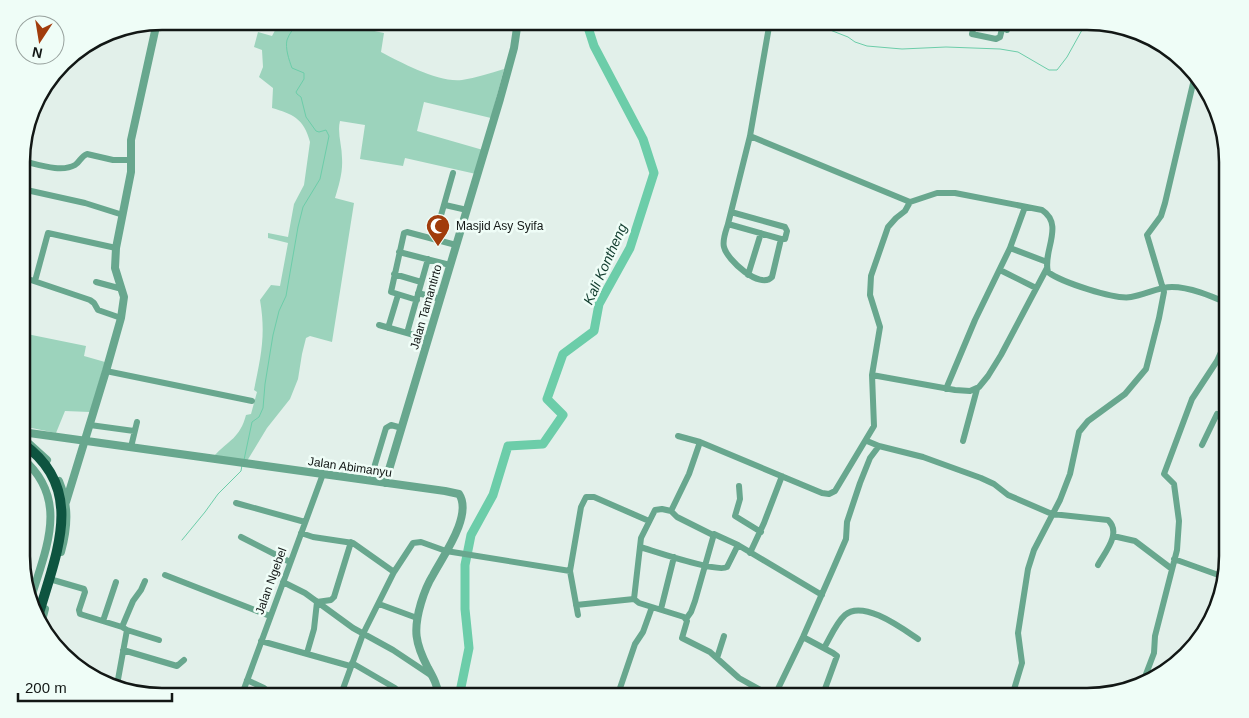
<svg xmlns="http://www.w3.org/2000/svg" width="1249" height="718" font-family="Helvetica,sans-serif">
	<style>
		.green { fill: #9cd3bc }
		.lines { fill: none; stroke-linecap: round; stroke-linejoin: round }
		.stream { stroke: #6ccda9; stroke-width: 1 }
		.river { stroke: #6ccda9; stroke-width: 9 }
		.minor { stroke: #68a78e; stroke-width: 6 }
		.tertiary { stroke: #68a78e; stroke-width: 8 }
		.trunk { stroke: #0e5440; stroke-width: 10 }
		.labels { text-anchor: middle; stroke-width: 5; stroke-linejoin: round; paint-order: stroke }
		.poi-label { font-size: 12px; fill: #121715; stroke: #effdf7; text-anchor: start }
		.street-label { font-size: 12px; fill: #121715; stroke: #effdf7 }
		.water-label { font-size: 14px; font-style: italic; fill: #154032; stroke: #effdf7 }
		.rim { fill: none; stroke: #121715; stroke-width: 2.5 }
	</style>
	<rect width="100%" height="100%" fill="#e2f0ea"/>
	<path class="green" d="M280,21H327L384,33L381,52C402,63 439,83 462,80C476,78 490,73 504,69L491,118L424,102L417,131L483,150L476,174L405,158L403,166L360,159L365,125L340,121C337,132 342,146 342,158C343,172 339,185 335,198L354,203L332,342L310,336L306,338L302,354L298,379L290,399L267,428L247,461L214,456C229,440 240,438 246,415L251,414L257,392L254,390C261,356 266,335 260,300L271,285L280,286L288,243L268,238V233L288,237L294,204L304,185L310,142C304,118 292,114 272,108L273,88L259,77L263,67L262,50L254,47L258,32L272,36Z
		M22,333L86,346L84,356L105,362L90,412L65,411L56,433L22,426Z"/>
	<g class="lines">
		<path class="stream" d="M807,21L848,37L855,42L867,46L902,49L946,47L1000,49L1018,52L1049,70H1057L1067,57L1087,21
			M244,460L252,422L259,417L263,408L265,384L273,335L279,311L286,296L298,227L303,207L320,179L329,136L326,130L319,132L316,131L306,117L301,97L297,94L296,92L304,79V73L292,68C289,60 285,48 287,40C289,33 295,29 296,21
			M182,540L205,512L218,494L241,471L242,465"/>
		<path class="river" d="M459,697L469,648L465,609V565L471,535L493,495L508,446L543,444L563,415L547,399L563,354L594,331L599,304L630,248L654,173L643,139L594,46L586,21"/>
		<path class="minor" d="M975,21L972,34L996,39L1000,37L1004,21
			M1007,30L1009,21
			M750,136L910,202L937,193H955L1042,210C1065,225 1042,252 1048,272C1061,282 1115,300 1131,297C1145,295 1158,287 1172,287C1190,287 1211,296 1227,303
			M22,161C37,164 61,173 75,165C80,162 81,156 87,154L113,160H131
			M22,189L85,203L123,215
			M445,205L467,210
			M731,212L785,227L787,231L785,239H781L728,224L750,136L770,21
			M728,224C726,231 722,240 724,247C727,260 760,290 772,277L781,239
			M436,233L453,173
			M1010,248L1047,262
			M399,252L450,265
			M1000,270L1036,288
			M394,274L421,282
			M748,275L761,233
			M22,277L90,300L94,303L98,310L121,318
			M35,281L48,233L116,248
			M96,282L122,289
			M418,293L440,299
			M417,300L391,292L404,233L407,232L456,245
			M379,325L428,339
			M388,328L398,295
			M407,333L428,259
			M106,371L252,401
			M872,375L955,390L970,391L979,387L988,376L1001,355L1047,268
			M946,389L975,320L1010,248L1025,207
			M90,425L134,431
			M678,436L700,442L822,493L829,494L835,491L874,426L872,375L880,327L870,295L871,276L888,227L896,218L905,211L910,202
			M867,441L879,446L923,457L981,478L994,484L1008,495L1052,514L1108,520C1122,533 1105,552 1098,565
			M963,441L977,389
			M700,442L689,474L671,511L677,517L713,535
			M1202,445L1217,414
			M131,447L137,422
			M370,481L386,428L391,425L402,428
			M739,486L740,499L735,516L761,532
			M236,503L305,522
			M671,511L662,509L655,510L641,538L634,599L639,603L684,617L687,621L682,638L710,652L739,678L773,697
			M301,533L313,537L353,543L394,572
			M1113,536L1135,541L1172,569
			M241,537L290,562
			M640,547C654,551 717,573 727,567L738,545
			M750,553L764,523L782,476
			M1174,559L1224,577
			M165,575L270,616
			M1219,575L1227,552
			M53,580L84,589L85,592L79,610L80,614L122,627L127,630L117,685
			M283,582L305,593L353,628L393,650L432,676
			M379,604L417,618
			M576,605L634,599
			M661,609L674,557
			M578,615L570,571L581,507L586,497H594L649,521
			M686,619L691,612L695,601L714,534L738,545L822,595
			M103,621L116,582
			M122,627L133,601L141,590L145,581
			M127,630L159,640
			M803,637L833,653L837,656L822,697
			M261,641L350,666
			M824,648C830,638 836,623 845,615C863,599 903,629 918,639
			M123,650L177,666L184,660
			M307,653L314,629L317,602L331,600L334,597L351,542
			M717,658L724,636
			M352,663L395,688
			M247,680L264,688L275,697
			M1143,682L1154,653L1155,636L1177,550L1179,521L1174,484L1164,474L1192,399L1217,361L1227,339
			M413,690L438,691
			M1012,696L1022,663L1018,633L1028,569L1034,550L1060,500L1070,474L1079,432L1088,421L1125,394L1146,369L1159,318L1164,292L1147,235L1161,216L1165,203L1195,75
			M241,697L323,474
			M340,697L363,634L394,572L413,543L421,542L446,551L570,571
			M617,697L635,644L643,632L652,607
			M774,697L803,637L833,569L846,539L847,522L860,483L870,458L879,446"/>
		<path class="tertiary" d="M22,432L445,491L459,494C473,515 443,556 433,575C428,583 424,593 421,603C413,630 415,643 428,668C433,677 438,686 439,697
			M26,441L47,460
			M22,458C70,499 46,548 31,598
			M59,481C69,505 68,527 61,552
			M385,483L500,99L514,48L518,21
			M66,502L106,371L121,318L124,297L115,268L116,248L131,172V140L157,22
			M41,624L45,609"/>
		<path class="trunk" d="M22,443C88,489 55,555 38,617"/>
	</g>
	<defs>
		<g id="mosque-pin" transform="scale(1.25)"><path d="M0 17L-7.5 6A9.5 9.5 0 1 1 7.5 6Z" fill="#a13c0c" stroke="#effdf7"/><path d="M3.5-4.9A6 6 0 1 0 3.5 4.9A5 5 0 1 1 3.5-4.9Z" fill="#fff"/></g>
	</defs>
	<g fill-rule="evenodd">
		<use href="#mosque-pin" x="438" y="226"/>
	</g>
	<g class="labels">
		<g class="poi-label">
			<text x="456" y="230">Masjid Asy Syifa</text>
		</g>
		<g class="street-label">
			<text transform="translate(426 307) rotate(-74)" y="4">Jalan Tamantirto</text>
			<text transform="translate(350 467) rotate(8)" y="4">Jalan Abimanyu</text>
			<text transform="translate(271 581) rotate(-70)" y="4">Jalan Ngebel</text>
		</g>
		<g class="water-label">
			<text transform="translate(605 264) rotate(-66)" y="5">Kali Kontheng</text>
		</g>
	</g>
	<path d="M0 0H1249V718H0ZM162 30H1087A132 132 0 0 1 1219 162V556A132 132 0 0 1 1087 688H162A132 132 0 0 1 30 556V162A132 132 0 0 1 162 30Z" fill="#effdf7" fill-rule="evenodd"/>
	<path class="rim" d="M162 30H1087A132 132 0 0 1 1219 162V556A132 132 0 0 1 1087 688H162A132 132 0 0 1 30 556V162A132 132 0 0 1 162 30Z"/>
	<g transform="translate(40 40) rotate(192)"><circle r="24" fill="#effdf7" stroke="#97a19d"/>
	<path d="M0-4L9 19L0 12L-9 19Z" fill="#a13c0c"/>
	<text y="-8" font-size="14" font-weight="bold" text-anchor="middle" fill="#121715">N</text>
	</g>
	<path d="M18 693v8h154v-8" fill="none" stroke="#121715" stroke-width="2.5"/>
	<text x="25" y="693" font-size="15" fill="#121715" stroke="#effdf7" stroke-width="4" paint-order="stroke">200 m</text>
</svg>
